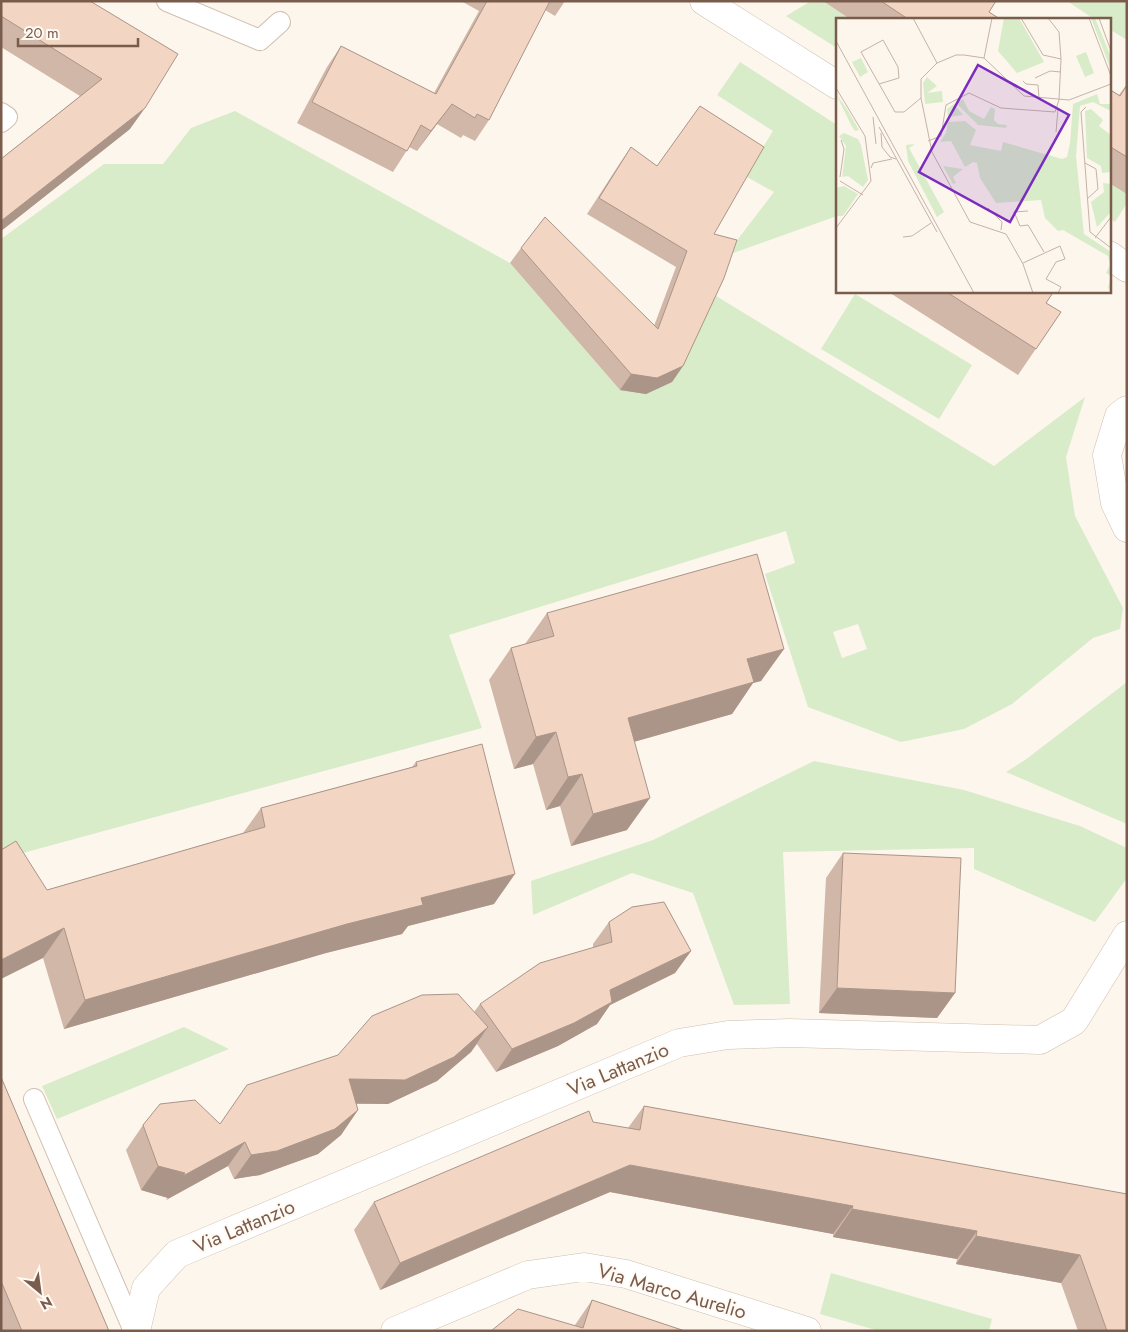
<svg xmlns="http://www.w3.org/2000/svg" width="1128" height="1332" font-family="Jost,sans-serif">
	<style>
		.green { fill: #d8ecc9; fill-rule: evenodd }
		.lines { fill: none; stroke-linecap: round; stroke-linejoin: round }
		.service-casing { stroke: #d1beb0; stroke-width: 22 }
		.minor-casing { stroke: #d1beb0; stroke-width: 29 }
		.service { stroke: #fff; stroke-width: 20 }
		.minor { stroke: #fff; stroke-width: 28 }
		.wall { fill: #d1b7a8 }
		.shaded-wall { fill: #aa9588 }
		.building { fill: #f3d5c3; stroke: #aa9588 }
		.labels { text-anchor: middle; stroke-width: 4; stroke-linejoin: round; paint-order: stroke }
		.street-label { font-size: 20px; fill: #7a5c4d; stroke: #fffaf3 }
		.inset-road { fill: none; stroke: #c5b3a7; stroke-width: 1 }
		.view { fill: #7b2cbf; fill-opacity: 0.15; stroke: #7b2cbf; stroke-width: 2.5 }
		.inset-edge { fill: none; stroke: #7a5c4d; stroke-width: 2.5 }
	</style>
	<rect width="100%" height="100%" fill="#fdf6ec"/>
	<path class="green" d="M811,1H823L850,19H837V48L786,16Z
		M1067,1H1127V40L1109,29V19H1094Z
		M740,62L837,125V216L725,256L774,192L745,176L773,131L717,95Z
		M235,111L510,263L620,390L713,294L994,466L1085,397L1066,457L1075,516L1123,608L1120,629L1093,638L1012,704L964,729L901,742L808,707L765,574L795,563L786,531L449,635L482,728L1,859V239L104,164H163L191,128ZM858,624L867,649L842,658L833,632Z
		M1109,183L1127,193V203L1115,222L1109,218Z
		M855,294L972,365L939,419L821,349Z
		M1127,682V824L1006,772L1025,760Z
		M814,761L964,790L1080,826L1127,848V878L1095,922L974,869V848L783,852L790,1004L734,1005L693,893L632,873L533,915L531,881L653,840Z
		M184,1027L229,1049L57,1119L42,1086Z
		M831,1273L992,1319L989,1331H879L820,1314Z"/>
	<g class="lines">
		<g class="service-casing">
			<path id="service" d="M167,1L260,40L280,22
				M1,113L7,117L1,122
				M34,1099L134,1331"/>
		</g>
		<g class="minor-casing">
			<path id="minor" d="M704,1L837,85
				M1109,255L1127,268
				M1127,410L1119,416L1107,455L1115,503L1127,528
				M136,1331L146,1288L177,1254L679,1043L728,1035L789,1033L1040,1040L1074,1021L1127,935
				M395,1331L528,1275L584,1267L626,1274L807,1331"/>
		</g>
		<use href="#service" class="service"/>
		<use href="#minor" class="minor"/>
	</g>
	<path class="wall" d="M1,1H90L130,129L1,231V159L80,96L1,47Z
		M461,1H565L555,16L545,10L489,120L475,141L463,135L461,138L437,124L417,151L409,147L393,172L297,123L327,67L341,46L434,93L479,11Z
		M823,1H996L989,12L1000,19H850Z
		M1127,84V194L1109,183V89L1119,95Z
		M631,147L714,234L683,366L672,382L646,394L620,390L510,263L521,248L654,326L676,267L587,214L620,163Z
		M887,291H1054L1046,303L1061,312L1018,375Z
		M547,613L784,649L761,681L753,683L732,714L634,742L627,830L571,846L560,806L546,810L533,764L514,769L489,680L511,648L525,644Z
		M416,762L494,904L408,926L402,934L326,953L64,1029L43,958L47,890L243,833L261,808L412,767Z
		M843,853L955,993L937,1018L819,1013L826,878Z
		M609,922L691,951L675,973L610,1005L597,1024L558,1046L496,1072L477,1044L471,1052L437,1081L388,1104H356L358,1110L341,1135L318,1154L260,1175L234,1179L228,1166L166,1200L168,1198L141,1190L126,1150L143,1125L220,1124L474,1012L480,1004L593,948V944Z
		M1,1077L109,1331H1Z
		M644,1106L1127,1194V1331H1078L1061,1283L956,1264L957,1259L833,1237V1234L610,1192L380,1290L354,1230L374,1202L593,1122L628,1128Z
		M592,1300L685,1331H491L575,1325Z"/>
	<path class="shaded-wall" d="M452,104L437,124L417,151L431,131Z
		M145,108L130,129L1,231V221Z
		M683,366L672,382L646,394L620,390L631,374Z
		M784,649L761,681L753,683L732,714L605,750L628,718L747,659Z
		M556,732L533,764L514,769L536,737Z
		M582,774L560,806L546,810L568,777Z
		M650,798L627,830L571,846L593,814Z
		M515,874L494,904L408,926L402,934L326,953L64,1029L85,1000L421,898Z
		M64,928L43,958L1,979V960Z
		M691,951L675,973L610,1005L597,1024L558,1046L496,1072L512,1049L610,990Z
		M837,988L955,993L937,1018L819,1013Z
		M488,1027L471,1052L437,1081L388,1104L332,1103L349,1079Z
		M358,1110L341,1135L318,1154L260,1175L234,1179L251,1155Z
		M245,1142L228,1166L166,1200L168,1198L141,1190L158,1166Z
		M630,1165L853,1206L833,1234L610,1192L380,1290L400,1263Z
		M852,1209L977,1231L957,1259L833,1237Z
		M976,1236L1080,1255L1061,1283L956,1264Z"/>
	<path class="building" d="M1,1H90L178,54L145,108L1,221V159L102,79L1,16Z
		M487,1H550L489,120L477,114L475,118L452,104L431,131L421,125L407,151L312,102L341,46L436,94Z
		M881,1H996L989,12L1000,19H908Z
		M1127,85V157L1109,146V89L1120,96Z
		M700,106L764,147L714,234L737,240L724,278L683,366L657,378L631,374L521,248L545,217L658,329L687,251L599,198L631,147L657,166Z
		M945,291H1054L1046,303L1061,312L1036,349Z
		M757,554L784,649L747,659L754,682L628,718L650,798L593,814L582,774L568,777L556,732L536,737L511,648L554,636L547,613Z
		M482,744L515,874L421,898L423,905L347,924L85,1000L64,928L1,960V850L16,841L47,890L265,827L261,808L417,766L416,762Z
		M843,853L961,858L955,993L837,988Z
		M664,902L691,951L610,990L612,1002L574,1023L512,1049L480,1004L540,963L612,942L609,922L632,907Z
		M458,994L488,1027L454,1057L405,1080L349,1079L358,1110L335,1129L277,1151L251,1155L245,1142L183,1176L185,1173L158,1166L143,1125L160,1104L195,1100L220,1124L247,1085L338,1055L372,1016L422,995Z
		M1,1077L109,1331H22L1,1281Z
		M644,1106L1127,1194V1331H1107L1080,1255L976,1236L977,1231L852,1209L853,1206L630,1165L400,1263L374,1202L589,1111L593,1122L640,1130Z
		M592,1300L685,1331H491L518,1309L583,1328Z"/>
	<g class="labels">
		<g class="street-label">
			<text transform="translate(618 1069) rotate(-23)" y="7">Via Lattanzio</text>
			<text transform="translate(244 1226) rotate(-23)" y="7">Via Lattanzio</text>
			<text transform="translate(672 1291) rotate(16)" y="7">Via Marco Aurelio</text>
		</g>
	</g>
	<g transform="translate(836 18)">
		<rect width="275" height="275" fill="#fdf6ec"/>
		<path d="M168,0H183L208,44L181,55L162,33ZM255,0H259L275,39V52ZM250,34L258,55L249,59L240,38ZM25,40L32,54L24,59L16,44ZM91,59L101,68L91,75L106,73L107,84L89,86L87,65ZM0,76L11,91L23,112L19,113L16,109ZM261,76L264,86H275V93L257,84L244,88L240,138L248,216L275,234V275L272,270L275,258L270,255L274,247L272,238L227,212L222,213L209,200L205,182L160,185L144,160L141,145L137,144L129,149L115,123L104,124L110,115L112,104L129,103L140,112L134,127L165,133L167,124L226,141L231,139L234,125L237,86ZM127,81L133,93L148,101L155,89L159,91L158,102L162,106L171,107L170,110L142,107L120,85ZM118,86L127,97L112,99L111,91ZM255,91L267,102L263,108L275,117V154L266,155L265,148L251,140L249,93ZM8,115L22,121L25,127L32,162L27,169L12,158L6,159L10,128L3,118ZM79,126L73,130L108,194L101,199L72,143L70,127ZM107,148L127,151L117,159L120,165L117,166ZM267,165L275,166V194L261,209L255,184L268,174ZM8,168L22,176L7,198H0V170Z" fill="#d8ecc9"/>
		<path class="inset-road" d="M77,0L101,45M185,0L207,37L225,41M253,0L275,58M263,0L275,33M0,23L138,275M148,40L156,0M199,60L214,53L225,54M187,63L190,66L202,67L203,80M43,66L63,60L62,49L47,22L25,34L59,94H68L85,80M0,70L29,118L35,163L0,210M250,89L245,94L254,214L275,230M37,99L40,126M43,109L101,214M220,114L222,91M45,115L46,129L54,139L60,141M92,123L105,118L110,87L133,75L165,90L219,94L223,82L225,41L223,14L212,0M249,145L260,151L262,171L251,181M35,150L37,145L56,141M4,159L8,131L5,122M4,163L27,177M152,190L166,204L165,212M192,193L178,194L184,208L192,207L208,234M67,219L76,218L95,205M259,220L275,199M187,245L224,228L229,241L220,244L210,261L225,269L222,275M197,275L187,246L170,216L134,204L96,134L85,80V61L101,45L120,37H128L148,40L188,78L233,82L275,66"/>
		<path class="view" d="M142,47L233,97L174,204L83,154Z"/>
		<rect width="275" height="275" class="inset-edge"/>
	</g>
	<rect width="1128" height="1332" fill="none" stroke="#7a5c4d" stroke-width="5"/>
	<g transform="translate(40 1292) rotate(151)" stroke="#fffaf3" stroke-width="4" paint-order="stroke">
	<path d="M0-4L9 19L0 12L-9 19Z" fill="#7a5c4d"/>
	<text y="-8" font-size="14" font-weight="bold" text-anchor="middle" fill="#7a5c4d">N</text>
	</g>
	<path d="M18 38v8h120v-8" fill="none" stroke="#7a5c4d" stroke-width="2.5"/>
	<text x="25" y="38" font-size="15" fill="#7a5c4d" stroke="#fffaf3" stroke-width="4" paint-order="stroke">20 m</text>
</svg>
